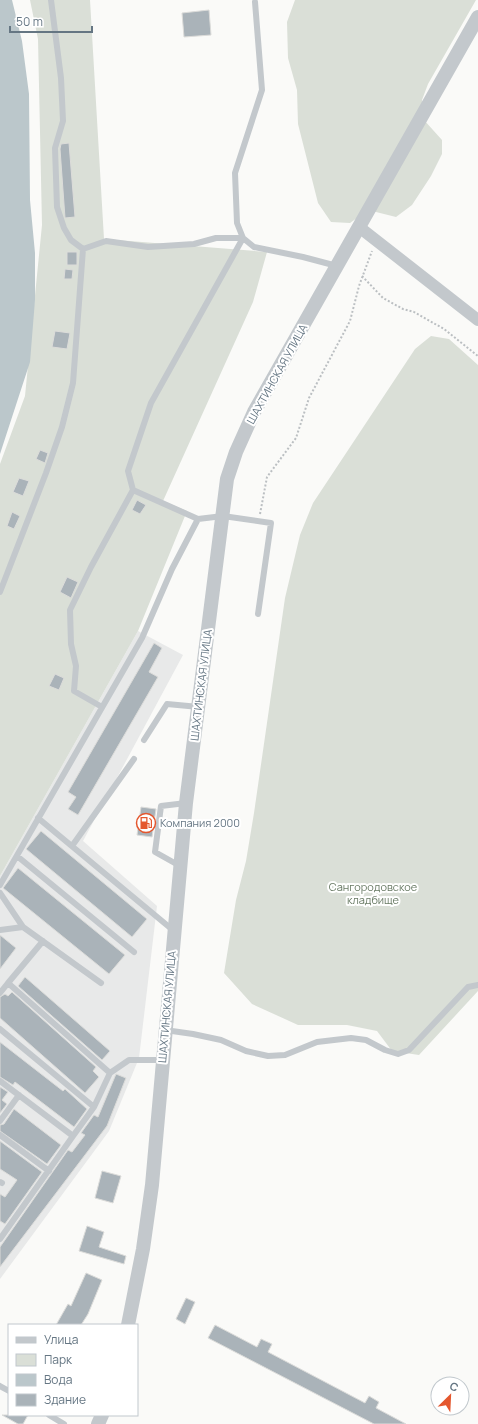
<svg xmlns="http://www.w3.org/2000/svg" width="478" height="1424" font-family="Manrope,sans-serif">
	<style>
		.built { fill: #e8e9e9 }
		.green { fill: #dadfd7 }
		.water { fill: #bbc7cb }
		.building { fill: #aab3b9; stroke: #dcdcda }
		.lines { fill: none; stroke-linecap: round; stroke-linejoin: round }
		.path { stroke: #bbbfc2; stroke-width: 2; stroke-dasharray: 2 2; stroke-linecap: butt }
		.service { stroke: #c3c8cc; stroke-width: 6 }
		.minor { stroke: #c3c8cc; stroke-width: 12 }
		.tertiary { stroke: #c3c8cc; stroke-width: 14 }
		.labels { text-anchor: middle; stroke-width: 4; stroke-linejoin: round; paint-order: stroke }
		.street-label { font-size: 11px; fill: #657683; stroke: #fff }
		.poi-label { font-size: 11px; fill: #657683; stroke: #fff; text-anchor: start }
		.park-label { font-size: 11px; fill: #687a64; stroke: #fff }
	</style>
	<rect width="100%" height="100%" fill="#fafaf8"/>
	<path class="built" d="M138,631L183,655L83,841L157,906L139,1058L109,1131L0,1279V876Z"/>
	<path class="green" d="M30,0H90L104,239L267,252L253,302L163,501L187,511L138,631L0,876V464L25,396L42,225L38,39Z
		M295,0H476L428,84L422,100L424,120L442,140V154L431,176L412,205L396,217L368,210L350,223L331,222L318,203L298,124L297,90L288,58L287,22Z
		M431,336L449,339L478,365V991L419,1055L392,1051L377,1031L347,1025H298L252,1004L224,973L236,900L246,861L254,813L285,598L300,535L313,503L415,349Z"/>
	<path class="water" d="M0,0H12L22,41L29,94L30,200L35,253V300L30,362L0,454Z"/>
	<path class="building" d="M209,10L211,35L184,37L182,13Z
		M69,143L75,217L65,218L60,149L61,144Z
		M67,252H77V265H67Z
		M65,269L73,270L72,279H64Z
		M55,331L70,333L67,349L52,347Z
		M40,450L48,453L45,463L36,459Z
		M19,478L29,481L23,496L13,492Z
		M137,500L146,505L140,514L132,510Z
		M12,512L20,516L14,529L7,526Z
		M67,577L78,582L71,598L60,592Z
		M154,643L162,648L149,672L158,677L78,815L68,809L76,797L68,792Z
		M55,674L64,678L59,690L49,686Z
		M141,807L156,809L152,837L137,835Z
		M41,831L147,919L132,937L26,849Z
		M18,868L125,955L109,974L3,888Z
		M0,935L16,948L0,969Z
		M25,977L110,1051L102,1060L18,986Z
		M12,992L96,1067L93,1071L99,1077L85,1093L0,1018V997L5,994L8,996Z
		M0,1042L63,1091L65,1089L87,1109L74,1127L15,1082L13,1085L0,1077Z
		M116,1074L126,1078L107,1126L0,1267V1247L68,1150L72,1152L85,1135L81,1133L94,1115L98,1117Z
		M0,1087L8,1092L2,1100L7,1104L0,1113Z
		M14,1109L61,1145L47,1164L0,1131V1125L4,1124Z
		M0,1141L42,1172L5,1224L0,1221V1194L5,1197L17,1180L0,1169Z
		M102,1171L121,1176L113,1203L95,1198Z
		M87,1226L104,1232L99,1247L126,1256L124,1264L79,1251Z
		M86,1273L102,1280L88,1314L81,1325H56L68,1304L71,1306Z
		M186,1298L195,1302L185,1324L176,1319Z
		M215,1325L257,1347L261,1339L272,1344L268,1352L365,1403L369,1396L379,1402L376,1408L406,1424H374L208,1338Z
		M2,1415H28L23,1424H18Z"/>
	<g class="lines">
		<path class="path" d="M362,276L383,298L403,309L414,312L444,329L478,356
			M260,514L267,477L296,438L309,398L350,321L359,286L372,251"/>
		<path class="service" d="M83,249L106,241L148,247L194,244L216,238H243L254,247L303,257L337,266
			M198,519L133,490L128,471L151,403L243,238L237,223L235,173L262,90L255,2
			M0,592L46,473L62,427L73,383L83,249L71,240L64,228L57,207L55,148L63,121L61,78L51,0
			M102,707L74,691L76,666L71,644L70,610L91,567L133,490
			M144,740L167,704L199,707
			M38,818L174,931
			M72,846L134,759
			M17,856L134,952
			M180,866L155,852L161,806L186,803
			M0,885L142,638L172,569L198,519L223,516L271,523L258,614
			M0,893L23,927L101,983
			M0,930L23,927
			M43,941L8,983L110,1073L129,1060H162
			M0,993L8,983
			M0,1029L94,1107L110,1073
			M165,1030L193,1034L221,1040L246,1051L268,1056L285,1055L317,1042L351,1038L366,1040L385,1050L398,1054L409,1050L468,987L478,985
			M0,1081L73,1136L94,1107
			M0,1121L19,1095
			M0,1135L49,1171
			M0,1182L2,1183
			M0,1239L73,1136
			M0,1386L9,1391
			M49,1415L64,1424"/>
		<path class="minor" d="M359,227L478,320"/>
		<path class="tertiary" d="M128,1325L143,1249L152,1185L186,803L227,479L236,452L254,412L478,17
			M98,1424L102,1415"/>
	</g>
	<defs>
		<g id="fuel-ring" transform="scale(1)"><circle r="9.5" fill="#fff" stroke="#e4572e" stroke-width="1.5"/><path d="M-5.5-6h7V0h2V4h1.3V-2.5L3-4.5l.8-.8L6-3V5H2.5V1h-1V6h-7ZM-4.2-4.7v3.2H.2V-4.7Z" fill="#e4572e"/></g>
	</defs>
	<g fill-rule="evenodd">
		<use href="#fuel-ring" x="146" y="823"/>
	</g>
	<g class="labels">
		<g class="street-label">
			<text transform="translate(277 374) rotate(-61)" y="4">ШАХТИНСКАЯ УЛИЦА</text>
			<text transform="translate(201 685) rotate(-83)" y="4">ШАХТИНСКАЯ УЛИЦА</text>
			<text transform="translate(167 1007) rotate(-85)" y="4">ШАХТИНСКАЯ УЛИЦА</text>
		</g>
		<g class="poi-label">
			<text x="160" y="827">Компания 2000</text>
		</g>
		<g class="park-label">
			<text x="373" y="891">Сангородовское<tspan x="373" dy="13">кладбище</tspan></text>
		</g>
	</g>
	<rect x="8" y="1324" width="130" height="92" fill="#ffffff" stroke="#c1c8cd"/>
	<rect x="16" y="1337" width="20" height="6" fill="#c3c8cc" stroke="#c1c8cd"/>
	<text x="44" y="1344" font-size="12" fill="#657683">Улица</text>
	<rect x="16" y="1354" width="20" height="12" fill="#dadfd7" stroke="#c1c8cd"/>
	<text x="44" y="1364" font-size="12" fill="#657683">Парк</text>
	<rect x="16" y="1374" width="20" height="12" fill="#bbc7cb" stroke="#c1c8cd"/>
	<text x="44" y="1384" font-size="12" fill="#657683">Вода</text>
	<rect x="16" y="1394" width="20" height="12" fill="#aab3b9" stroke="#c1c8cd"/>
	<text x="44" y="1404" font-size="12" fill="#657683">Здание</text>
	<g transform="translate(450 1396) rotate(24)"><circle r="19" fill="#ffffff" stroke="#c1c8cd"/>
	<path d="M0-3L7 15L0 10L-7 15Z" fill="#e4572e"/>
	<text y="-6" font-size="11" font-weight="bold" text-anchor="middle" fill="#657683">С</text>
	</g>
	<path d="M10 26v6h82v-6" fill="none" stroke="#657683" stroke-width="2"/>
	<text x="16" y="26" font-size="12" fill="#657683" stroke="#ffffff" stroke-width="3" paint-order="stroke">50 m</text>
</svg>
